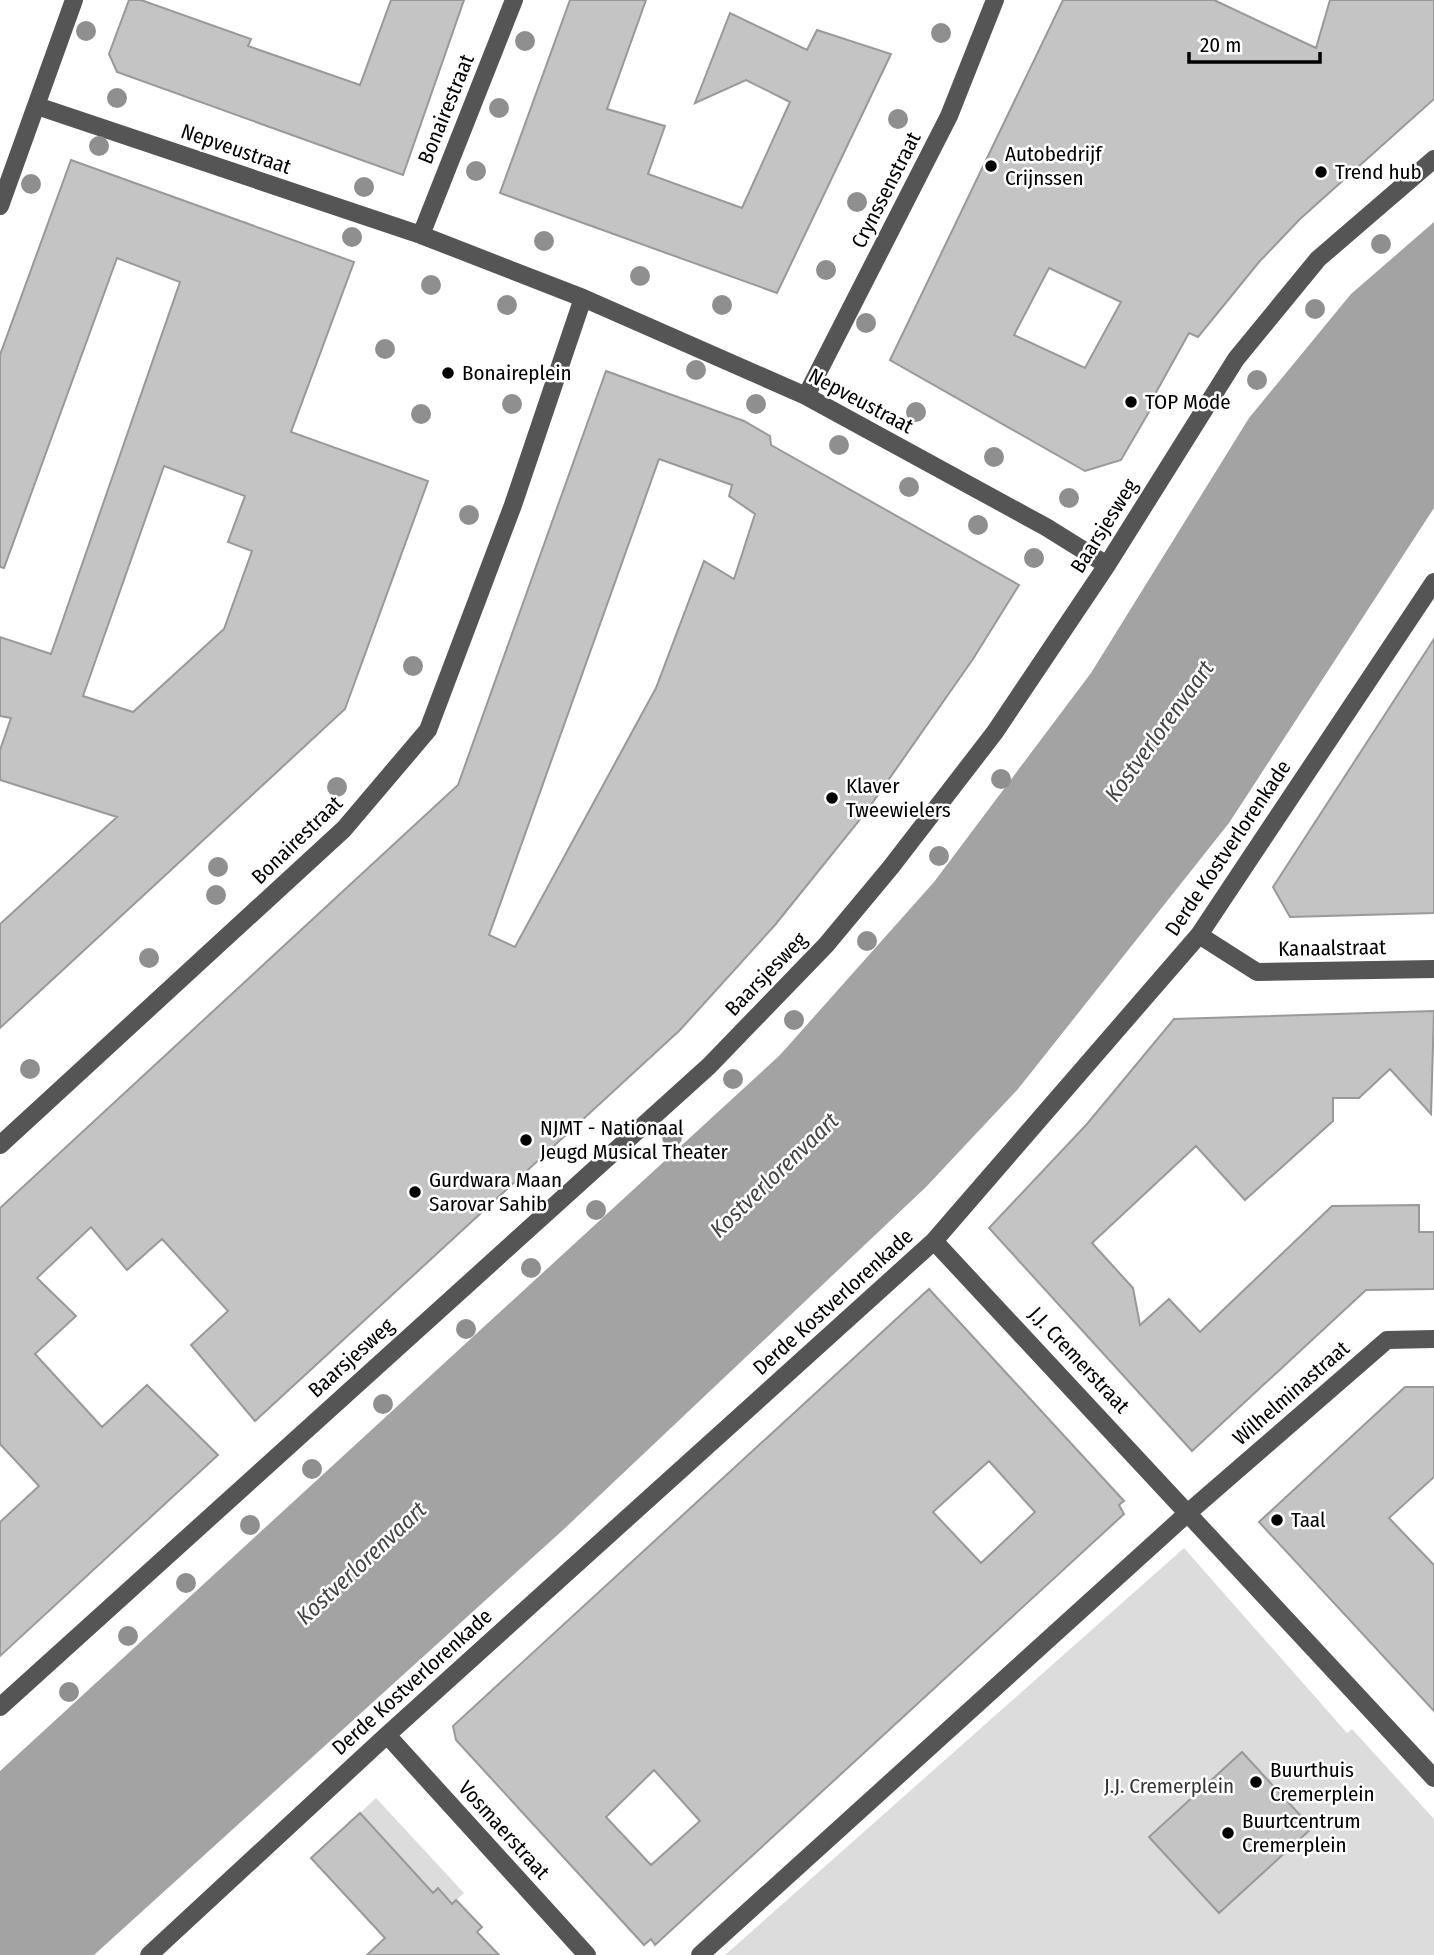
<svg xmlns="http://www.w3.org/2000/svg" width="1434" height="1955" font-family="'Fira Sans Condensed',sans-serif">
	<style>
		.green { fill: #dcdcdc }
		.water { fill: #a3a3a3 }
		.building { fill: #c4c4c4; stroke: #999; stroke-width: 2; fill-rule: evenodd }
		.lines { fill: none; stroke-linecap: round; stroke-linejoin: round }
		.minor { stroke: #555; stroke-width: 18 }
		.tree { fill: #8f8f8f }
		.poi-dot { fill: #000; stroke: #fff; stroke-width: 2.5 }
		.labels { text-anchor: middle; stroke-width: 5; stroke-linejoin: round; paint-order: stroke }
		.street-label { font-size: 21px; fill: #000; stroke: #fff }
		.poi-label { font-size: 21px; fill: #000; stroke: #fff; text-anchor: start }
		.park-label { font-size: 21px; fill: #333; stroke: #fff }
		.water-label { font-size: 23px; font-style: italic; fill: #444; stroke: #fff }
	</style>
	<rect width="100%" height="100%" fill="#fff"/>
	<path class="green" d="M1184,1548L1347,1733L1352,1729L1434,1819V1955H725Z
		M376,1798L464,1893L452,1904L438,1889L433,1893L360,1813Z"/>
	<path class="water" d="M1434,222V508L1229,823L1018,1089L926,1187L563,1530L94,1955H0V1771L780,1055L934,882L1091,673L1249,418L1351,294Z"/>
	<path class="building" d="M129,0H141L251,39L248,46L360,85L391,0H464L403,175L117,72L109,54Z
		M570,0H646L607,109L665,126L648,174L742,208L790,102L746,80L695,103L730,13L807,50L817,30L891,54L777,293L500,193Z
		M1063,0H1214L1316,48L1330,0H1434V99L1300,219L1259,262L1198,337L1189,333L1154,396L1157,398L1121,460L1085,471L890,360ZM1049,268L1121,302L1085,368L1014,335Z
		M71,160L354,262L291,432L428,481L345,709L0,1028V924L117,817L0,780V750L11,718L0,716V637L51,654L180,282L117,258L4,568L0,567V355ZM164,466L245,496L228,542L252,551L224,629L133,712L83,696Z
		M606,371L744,421L770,436L771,445L1019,585L973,659L866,812L775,925L680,1030L255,1421L191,1345L228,1311L162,1239L127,1270L91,1227L37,1278L76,1316L35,1354L102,1427L147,1385L218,1455L0,1656V1522L39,1486L0,1444V1208L458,785ZM659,459L732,485L729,496L755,514L734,579L704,561L656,688L515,947L489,935Z
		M1434,639V913L1290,917L1273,887Z
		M1434,1011L1431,1114L1390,1069L1359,1098H1333V1121L1245,1200L1196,1146L1092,1243L1133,1288L1140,1325L1169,1299L1200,1332L1332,1206L1419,1205V1232H1434V1289L1366,1290L1192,1451L989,1228L1087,1124L1174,1019Z
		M929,1289L1124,1501L1119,1505L1124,1514L655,1945L651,1939L644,1945L456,1740L453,1726ZM989,1461L1035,1512L981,1563L933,1512ZM654,1770L700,1821L651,1865L606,1817Z
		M1405,1387H1434V1477L1389,1518L1434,1565V1711L1259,1522Z
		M1242,1752L1312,1828L1219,1913L1149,1837Z
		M360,1813L433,1893L438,1888L452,1904L456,1900L482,1927L477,1932L499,1955H367L385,1938L311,1858Z"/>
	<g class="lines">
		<path class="minor" d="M37,106L421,235L583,298L806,396L1046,527L1107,565
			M0,206L74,0
			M421,235L514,0
			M806,396L949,116L995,0
			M1199,935L1257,972L1434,969
			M0,1145L344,829L428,730L513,505L583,298
			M934,1241L1434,1778
			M0,1707L709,1066L826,945L891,867L995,732L1107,565L1236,359L1318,259L1434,159
			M387,1735L587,1955
			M149,1955L387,1735L934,1241L1199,935L1434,582
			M700,1955L1190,1511L1387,1340L1434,1339"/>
	</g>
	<g class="tree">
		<circle cx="86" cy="31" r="10"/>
		<circle cx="941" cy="33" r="10"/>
		<circle cx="525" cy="41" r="10"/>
		<circle cx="117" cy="98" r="10"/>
		<circle cx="499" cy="108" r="10"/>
		<circle cx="898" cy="119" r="10"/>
		<circle cx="99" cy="146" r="10"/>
		<circle cx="476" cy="171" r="10"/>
		<circle cx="31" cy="184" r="10"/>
		<circle cx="364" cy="187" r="10"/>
		<circle cx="857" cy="202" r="10"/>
		<circle cx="352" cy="237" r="10"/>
		<circle cx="544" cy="241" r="10"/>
		<circle cx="1381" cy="244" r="10"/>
		<circle cx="826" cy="270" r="10"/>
		<circle cx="640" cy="276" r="10"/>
		<circle cx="431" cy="285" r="10"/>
		<circle cx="507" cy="305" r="10"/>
		<circle cx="722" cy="305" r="10"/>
		<circle cx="1315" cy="309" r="10"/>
		<circle cx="866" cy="323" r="10"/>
		<circle cx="385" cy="349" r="10"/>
		<circle cx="696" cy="370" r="10"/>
		<circle cx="1257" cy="380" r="10"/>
		<circle cx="512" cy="404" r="10"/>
		<circle cx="756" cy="404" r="10"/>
		<circle cx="916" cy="412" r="10"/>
		<circle cx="421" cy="414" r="10"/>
		<circle cx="839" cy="445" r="10"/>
		<circle cx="994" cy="457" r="10"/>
		<circle cx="909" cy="487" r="10"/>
		<circle cx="1069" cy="498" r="10"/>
		<circle cx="469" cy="515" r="10"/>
		<circle cx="978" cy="525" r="10"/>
		<circle cx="1034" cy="558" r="10"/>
		<circle cx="413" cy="666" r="10"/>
		<circle cx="1001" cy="779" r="10"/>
		<circle cx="337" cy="787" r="10"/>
		<circle cx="939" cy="856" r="10"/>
		<circle cx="218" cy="867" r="10"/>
		<circle cx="216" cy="895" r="10"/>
		<circle cx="867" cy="941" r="10"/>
		<circle cx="149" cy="958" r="10"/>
		<circle cx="794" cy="1020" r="10"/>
		<circle cx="30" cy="1069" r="10"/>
		<circle cx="733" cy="1079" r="10"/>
		<circle cx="672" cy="1137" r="10"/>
		<circle cx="596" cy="1210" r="10"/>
		<circle cx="531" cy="1268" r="10"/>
		<circle cx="466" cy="1329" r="10"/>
		<circle cx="383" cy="1404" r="10"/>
		<circle cx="312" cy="1469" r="10"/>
		<circle cx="250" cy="1525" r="10"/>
		<circle cx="186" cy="1583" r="10"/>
		<circle cx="128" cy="1636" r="10"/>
		<circle cx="69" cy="1692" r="10"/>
	</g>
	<g class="poi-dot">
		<circle cx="991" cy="166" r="7"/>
		<circle cx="1321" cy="172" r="7"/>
		<circle cx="448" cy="373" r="7"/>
		<circle cx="1131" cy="402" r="7"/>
		<circle cx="832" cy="798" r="7"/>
		<circle cx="526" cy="1140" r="7"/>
		<circle cx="415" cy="1192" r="7"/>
		<circle cx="1277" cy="1520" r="7"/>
		<circle cx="1256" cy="1782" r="7"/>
		<circle cx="1228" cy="1833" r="7"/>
	</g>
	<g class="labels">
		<g class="street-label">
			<text transform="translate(446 109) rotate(-68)" y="7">Bonairestraat</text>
			<text transform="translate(236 149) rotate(19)" y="7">Nepveustraat</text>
			<text transform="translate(886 190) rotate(-63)" y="7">Crynssenstraat</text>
			<text transform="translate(861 401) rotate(28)" y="7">Nepveustraat</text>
			<text transform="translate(1104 526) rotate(-58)" y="7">Baarsjesweg</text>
			<text transform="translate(297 840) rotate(-44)" y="7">Bonairestraat</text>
			<text transform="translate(1228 848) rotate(-56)" y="7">Derde Kostverlorenkade</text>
			<text transform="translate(1332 948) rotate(-1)" y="7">Kanaalstraat</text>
			<text transform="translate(766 974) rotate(-46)" y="7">Baarsjesweg</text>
			<text transform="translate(833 1302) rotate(-42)" y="7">Derde Kostverlorenkade</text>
			<text transform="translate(351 1358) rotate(-42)" y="7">Baarsjesweg</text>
			<text transform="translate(1079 1360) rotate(47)" y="7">J.J. Cremerstraat</text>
			<text transform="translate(1291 1393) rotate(-41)" y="7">Wilhelminastraat</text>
			<text transform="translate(412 1682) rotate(-42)" y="7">Derde Kostverlorenkade</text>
			<text transform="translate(504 1830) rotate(48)" y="7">Vosmaerstraat</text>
		</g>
		<g class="poi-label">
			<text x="1005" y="161">Autobedrijf<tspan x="1005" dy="24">Crijnssen</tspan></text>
			<text x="1335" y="179">Trend hub</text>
			<text x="462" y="380">Bonaireplein</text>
			<text x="1145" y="409">TOP Mode</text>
			<text x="846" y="793">Klaver<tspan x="846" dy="24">Tweewielers</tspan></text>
			<text x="540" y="1135">NJMT - Nationaal<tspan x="540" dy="24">Jeugd Musical Theater</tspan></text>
			<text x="429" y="1187">Gurdwara Maan<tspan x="429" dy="24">Sarovar Sahib</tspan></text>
			<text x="1291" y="1527">Taal</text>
			<text x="1270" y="1777">Buurthuis<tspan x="1270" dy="24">Cremerplein</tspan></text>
			<text x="1242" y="1828">Buurtcentrum<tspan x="1242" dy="24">Cremerplein</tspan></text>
		</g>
		<g class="park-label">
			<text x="1169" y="1793">J.J. Cremerplein</text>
		</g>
		<g class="water-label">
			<text transform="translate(1159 731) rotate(-54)" y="8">Kostverlorenvaart</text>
			<text transform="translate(774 1175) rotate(-44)" y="8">Kostverlorenvaart</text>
			<text transform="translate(361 1563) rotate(-43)" y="8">Kostverlorenvaart</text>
		</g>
	</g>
	<path d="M1189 52v10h131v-10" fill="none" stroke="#000000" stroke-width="3.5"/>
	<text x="1200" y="52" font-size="21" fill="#000000" stroke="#ffffff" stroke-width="5" paint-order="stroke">20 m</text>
</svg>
